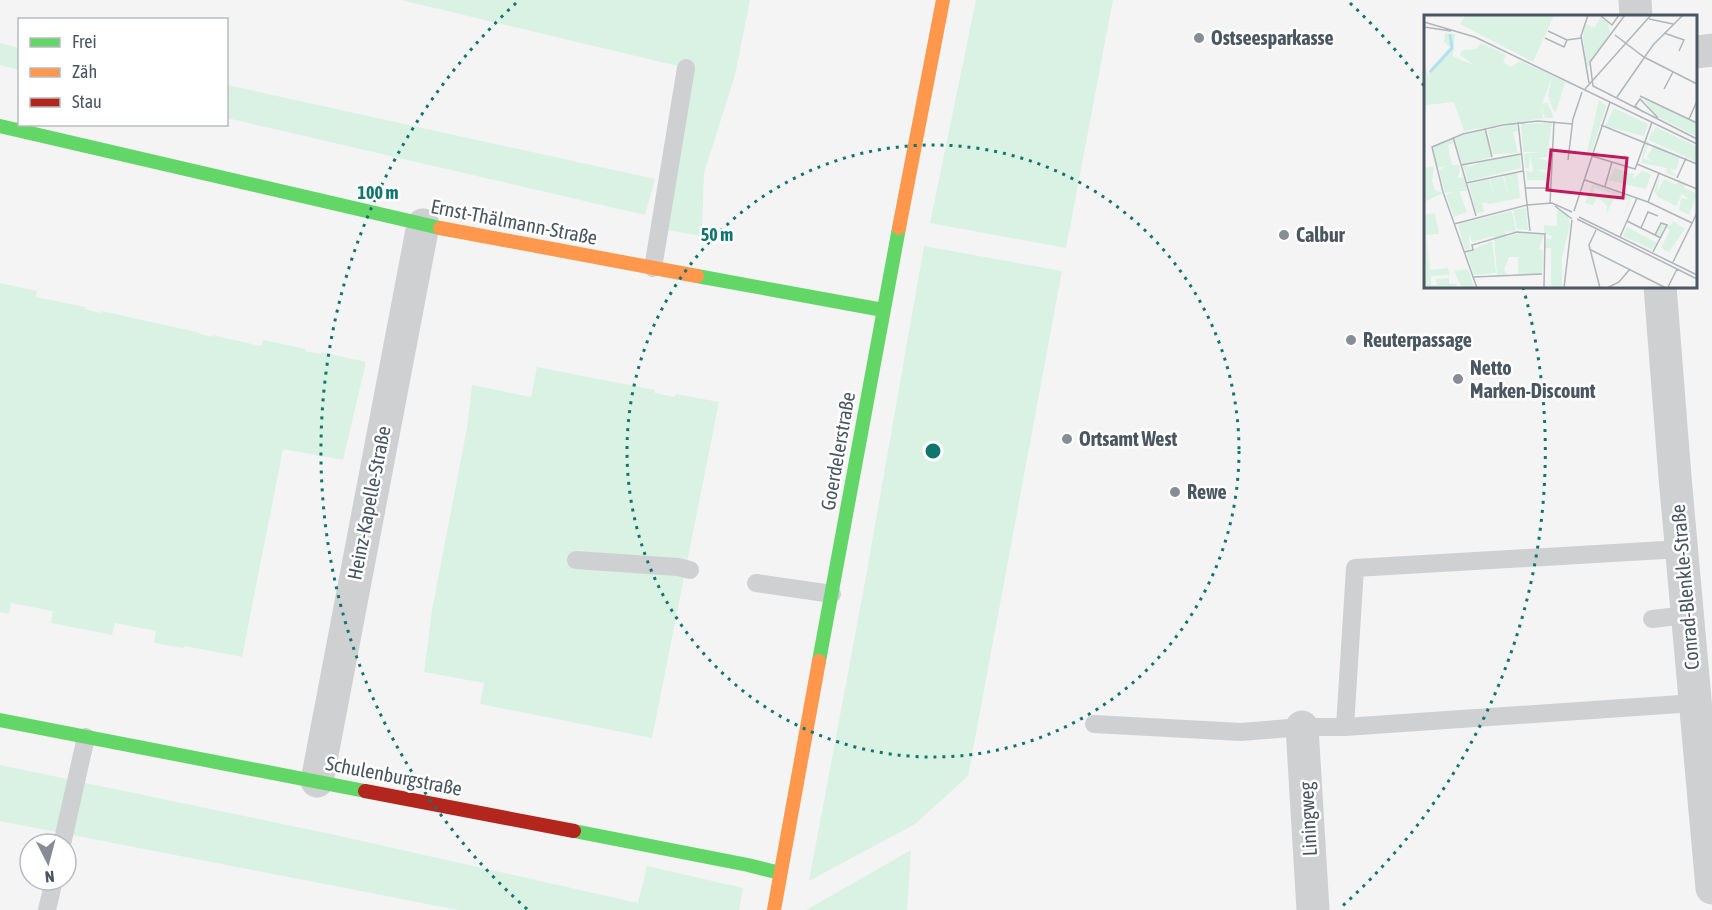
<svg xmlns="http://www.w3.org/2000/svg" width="1712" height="910" font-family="'Asap Condensed',sans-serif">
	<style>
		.green { fill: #d9f2e3 }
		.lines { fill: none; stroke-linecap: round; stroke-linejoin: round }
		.lane { stroke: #ced0d2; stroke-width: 18 }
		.street { stroke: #ced0d2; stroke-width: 33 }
		.fast { stroke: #63d668; stroke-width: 14 }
		.slow { stroke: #ff974d; stroke-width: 14 }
		.jam { stroke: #b3261e; stroke-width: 14 }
		.ring { fill: none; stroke: #0f766e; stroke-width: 3; stroke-dasharray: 3 6 }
		.poi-dot { fill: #868d94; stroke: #fff; stroke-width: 2 }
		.labels { text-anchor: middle; stroke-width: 5; stroke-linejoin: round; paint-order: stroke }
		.poi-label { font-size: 20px; font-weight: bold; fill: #4a5661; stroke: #fff; text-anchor: start }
		.street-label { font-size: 20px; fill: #4a5661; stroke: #fff }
		.inset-river { fill: none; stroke: #aee2f0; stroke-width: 3 }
		.inset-road { fill: none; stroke: #b0b5b9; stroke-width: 1.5 }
		.view { fill: #c2185b; fill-opacity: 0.15; stroke: #c2185b; stroke-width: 3 }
		.inset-edge { fill: none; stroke: #4a5661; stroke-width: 3 }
		.centre { fill: #0f766e; stroke: #fff; stroke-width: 3 }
		.ring-label { font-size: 18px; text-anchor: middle; font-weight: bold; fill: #0f766e; stroke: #fff; stroke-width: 5; stroke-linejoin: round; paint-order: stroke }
	</style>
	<rect width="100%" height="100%" fill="#f4f4f4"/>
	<path class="green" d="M401,0H750L735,75L704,173L702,236L660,229L686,68Z
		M976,0H1113L1066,248L930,223Z
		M0,43L19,48V70L0,65Z
		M227,85L655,179L645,215L227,118Z
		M924,246L1062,271L968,776L915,824L809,881L865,582Z
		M0,283L37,291L36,297L85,307V309L100,313L101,311L197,332V333L212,337V335L261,346L263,340L306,349L305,351L320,354L321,352L366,362L343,460L283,449L242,657L185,646L184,648L154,643L156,631L115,623L112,635L51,623L53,611L11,603L9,614L0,612Z
		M537,367L655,390V393L675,397L676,394L719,402L652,738L480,704L484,683L424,672L432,610L467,428L472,385L531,397Z
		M0,765L335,835L638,903L647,866L743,888L739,910H458L0,821Z
		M911,850L907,910H806Z"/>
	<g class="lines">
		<path class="lane" d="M653,268L686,68
			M1681,549L1355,568L1345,727L1695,703
			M576,560L678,567L690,570
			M756,583L832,594
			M1652,619L1687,615
			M1094,724L1241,732L1302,727H1345
			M62,844L86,737
			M47,910L54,880"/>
		<path class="street" d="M1635,0L1636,16
			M1696,52L1712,50
			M1660,286L1675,477L1712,888
			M1302,727L1313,910
			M317,781L423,225"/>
		<path class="fast" d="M0,126L440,228
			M697,276L883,310
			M819,661L899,228
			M0,720L365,791
			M574,831L748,865L780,873"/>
		<path class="slow" d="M440,228L697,276
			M899,228L943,0
			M774,910L819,661"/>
		<path class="jam" d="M365,791L574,831"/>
	</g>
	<g class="ring">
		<circle cx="933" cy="451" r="306"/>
		<path d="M527 909A612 612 0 0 1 516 3M1350 3A612 612 0 0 1 1425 87M1523 287A612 612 0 0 1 1339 909"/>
	</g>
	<g class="poi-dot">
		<circle cx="1199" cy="38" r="6"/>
		<circle cx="1284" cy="235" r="6"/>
		<circle cx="1351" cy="340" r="6"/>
		<circle cx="1458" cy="379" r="6"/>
		<circle cx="1067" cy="439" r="6"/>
		<circle cx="1175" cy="492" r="6"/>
	</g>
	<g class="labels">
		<g class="poi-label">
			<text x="1211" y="45">Ostseesparkasse</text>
			<text x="1296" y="242">Calbur</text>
			<text x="1363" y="347">Reuterpassage</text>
			<text x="1470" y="375">Netto<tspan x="1470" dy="23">Marken-Discount</tspan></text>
			<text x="1079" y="446">Ortsamt West</text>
			<text x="1187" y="499">Rewe</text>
		</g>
		<g class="street-label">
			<text transform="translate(514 222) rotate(11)" y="7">Ernst-Thälmann-Straße</text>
			<text transform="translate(838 451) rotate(-80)" y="7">Goerdelerstraße</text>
			<text transform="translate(369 503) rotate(-79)" y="7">Heinz-Kapelle-Straße</text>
			<text transform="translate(1685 587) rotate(-95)" y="7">Conrad-Blenkle-Straße</text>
			<text transform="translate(394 776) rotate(11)" y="7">Schulenburgstraße</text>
			<text transform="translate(1308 819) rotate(-93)" y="7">Liningweg</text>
		</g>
	</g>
	<g transform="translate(1424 15)">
		<rect width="273" height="273" fill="#f4f4f4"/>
		<path d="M42,0H130L109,47L36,9ZM177,2L184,6L186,18L163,53L159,21L161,8L170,13ZM21,18L31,19L29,41L37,45L50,50L36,40L38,35L52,34L57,28L44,22L77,37L82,40L79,47L87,52L96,46L119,56L149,71L141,68L132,97L129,95L124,81L128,62L118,89L123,87L130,103H121L117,92L119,103L40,116L30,87L2,90L0,103V47L6,67L5,56L26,32L20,27ZM220,84L273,108V122L231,100ZM175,85L182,91L167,139L162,141ZM190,93L224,109L220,121L181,111ZM128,108L123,142L115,143L124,146L123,155H114L125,159L123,165H103L102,155L108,158L109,154L106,141L105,153H101L100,139L115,137H99L97,109ZM92,109L94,116L89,117L94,138L69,139L64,115ZM229,112L228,121L232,112L273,132V147L225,125ZM62,114L68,142L41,149L45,152L62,145L96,140L97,153L44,166L30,123ZM28,124L30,128L24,130L28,150H36L34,163L41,162L43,176H35L43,197L30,202L22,180L30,177L21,178L15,155L23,151L12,153L8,137L10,130ZM222,126L225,128L219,143L229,147L223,142L230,130L256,141L252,155L245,154L254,162L242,158L243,153L217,148ZM10,151L8,166L11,175L19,178L0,187V153ZM191,153L210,159L209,164L218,156L227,159L222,174L184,165ZM93,158L96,183L65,189L58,187L60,197L52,198L45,169L65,164L71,186L66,164L79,162L85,183L80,160ZM236,160L233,177L240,164L252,170L254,166L273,175L262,170L260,173L273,179L265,200L255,195L257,183L265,184L258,179L252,191L234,182L230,176ZM169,169L207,183L198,205L205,185L170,172L169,177L190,184L182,199L183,191L177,185L172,184L169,190L161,188ZM102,193L104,215L93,214L89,195ZM133,194L143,198L146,210L138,242V273H127V233H121L123,223L127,224L128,221L120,218V210L133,211ZM88,196L92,217L81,216L82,222L96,218L120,220L115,234L119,236L118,259L94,260V242H85L80,255L84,260H73L70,221L48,227L45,218L46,234L41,235L34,209ZM11,198L15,219L2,220L6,255L24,253L26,260L7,261V270H13L12,264L25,263V269H32L33,273H0V200ZM249,206L261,214L245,237L237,233L246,215L240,212L237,223L231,220L237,208L247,211ZM203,212L233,228L229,235L199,221ZM68,226L72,258L50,260L42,237ZM43,254L46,259L50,273H38L30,256Z" fill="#d9f2e3"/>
		<path class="inset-river" d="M6,57L28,33L26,19"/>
		<path class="inset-road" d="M164,0L157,21L165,68M176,0L188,10L195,0M201,0L166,47L169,71L273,124M225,4L249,9M0,7L51,22L273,129M0,12L27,16M124,16L143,25L157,23M240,18L260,25L255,36M191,20L220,42L273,69M121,23L140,32L143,25M161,74L227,0M240,74L249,57M216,81L273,108M193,82L229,30L259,0M219,97L211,91L216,84L234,103M265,104L273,86M94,107L106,216M177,110L273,149M61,113L68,142M29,122L52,201M168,141L211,154L213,149L273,174M144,145L149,104L158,77M213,149L228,107M37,150L97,139M253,163L262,143M161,165L224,187L268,208M42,168L99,156M181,171L188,147M101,173H126M224,187L235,158M126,189L130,106M131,191L148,204M150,196L186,87M155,202L273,260M153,204L273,264M203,206L237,223M30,209L103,190L128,188L148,197M217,213L224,197L234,201M172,215L165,230L176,273M196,222L213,183M165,234L242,273M40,237L49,235L48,230L93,217L121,219L120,273M229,237L243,210L237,208L231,220M249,247L273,198M49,262L118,259M244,272L253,254M53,273L19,177L8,132L39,119L79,110L114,106L148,109M140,273L148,205M183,273L195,267L206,254"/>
		<path class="view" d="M127,135L203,143L199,183L123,175Z"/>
		<rect width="273" height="273" class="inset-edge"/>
	</g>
	<circle cx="933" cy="451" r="9" class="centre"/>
	<g class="ring-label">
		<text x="378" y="199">100 m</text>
		<text x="717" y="241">50 m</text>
	</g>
	<rect x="18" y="18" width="210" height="108" fill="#ffffff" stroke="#b7bbc0" stroke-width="1.5"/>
	<rect x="30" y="38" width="30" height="9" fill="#63d668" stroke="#b7bbc0" stroke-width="1.5"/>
	<text x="72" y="48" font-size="18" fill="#4a5661">Frei</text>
	<rect x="30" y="68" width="30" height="9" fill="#ff974d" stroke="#b7bbc0" stroke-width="1.5"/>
	<text x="72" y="78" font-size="18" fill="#4a5661">Zäh</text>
	<rect x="30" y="98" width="30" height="9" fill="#b3261e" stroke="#b7bbc0" stroke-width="1.5"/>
	<text x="72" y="108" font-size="18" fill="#4a5661">Stau</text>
	<g transform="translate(48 862) rotate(174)"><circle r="28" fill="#ffffff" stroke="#b7bbc0" stroke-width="1.5"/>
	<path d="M0-4.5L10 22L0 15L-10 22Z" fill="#868d94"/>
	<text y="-9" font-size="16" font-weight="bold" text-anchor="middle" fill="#4a5661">N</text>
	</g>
</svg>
